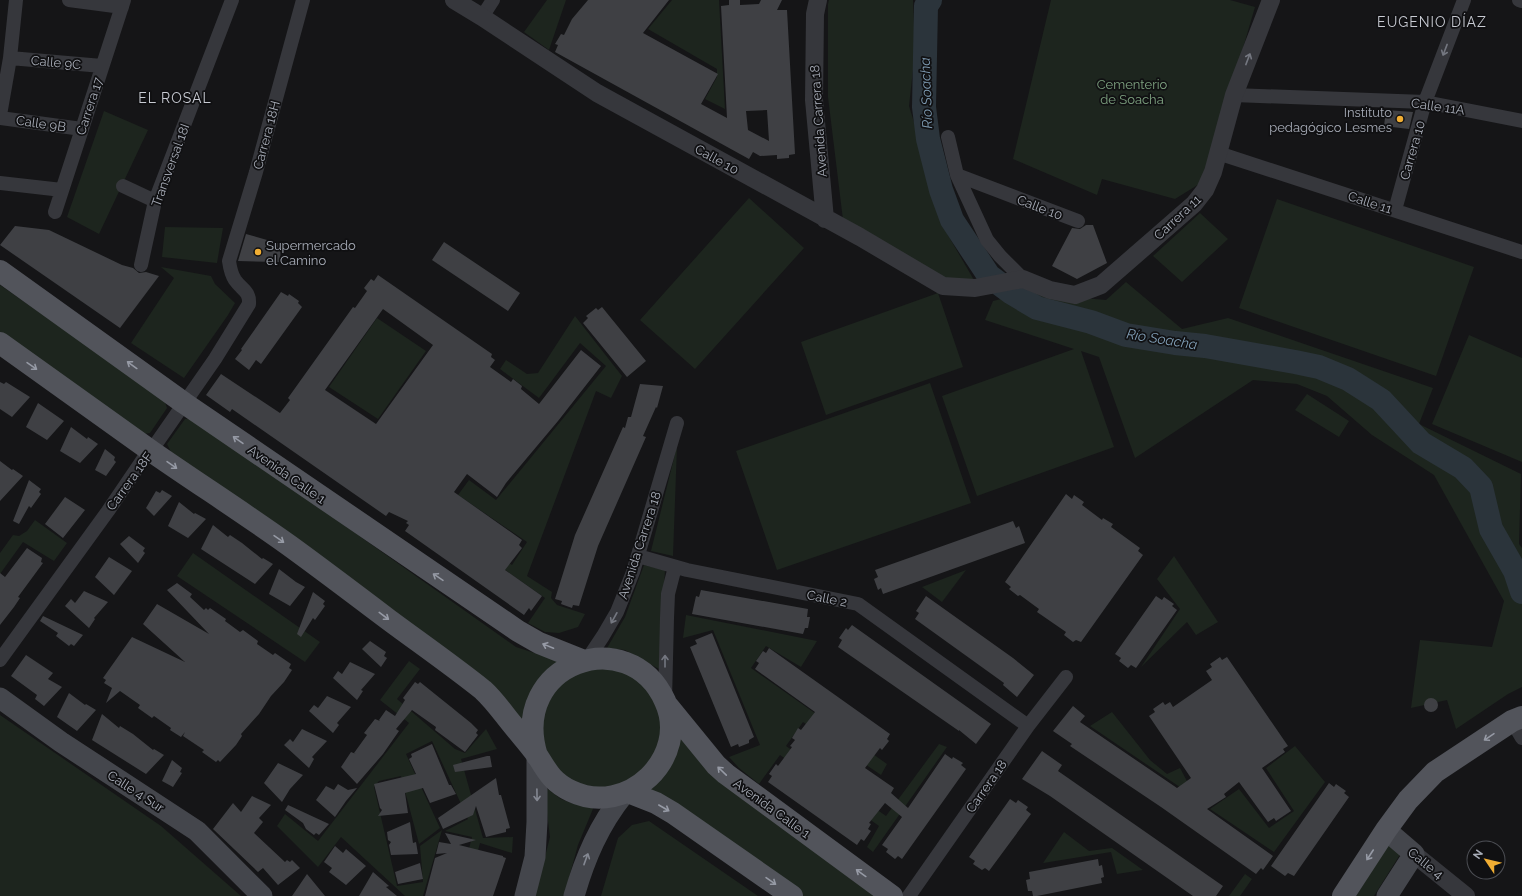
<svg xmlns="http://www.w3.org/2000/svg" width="1522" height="896" font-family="Raleway,sans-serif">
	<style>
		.green { fill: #1d251e }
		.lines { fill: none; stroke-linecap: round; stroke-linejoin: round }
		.river { stroke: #2b343b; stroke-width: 24 }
		.building { fill: #3f4044; fill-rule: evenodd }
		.minor { stroke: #36373c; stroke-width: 14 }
		.tertiary { stroke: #36373c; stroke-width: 18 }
		.secondary { stroke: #44464c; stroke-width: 21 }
		.primary { stroke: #52545b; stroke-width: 22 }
		.oneway { stroke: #747780 }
		.oneway2 { stroke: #969aa5 }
		.oneway3 { stroke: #848892 }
		.poi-dot { fill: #f1ae33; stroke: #101012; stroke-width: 1.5 }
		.labels { text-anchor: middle; stroke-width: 3.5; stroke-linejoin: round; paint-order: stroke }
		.street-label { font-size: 13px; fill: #a7acb7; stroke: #101012 }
		.park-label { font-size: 13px; fill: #7ea280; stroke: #101012 }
		.poi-label { font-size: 13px; fill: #a7acb7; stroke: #101012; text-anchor: end }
		.neighbourhood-label { font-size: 14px; letter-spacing: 1px; fill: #c8cbd3; stroke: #101012 }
		.water-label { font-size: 14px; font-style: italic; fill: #7e9bb2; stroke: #101012 }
	</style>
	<rect width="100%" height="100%" fill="#151517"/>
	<path class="green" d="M547,0H566L549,50L524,32Z
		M672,0H719L725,109L705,99L717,77V69L648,29Z
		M829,0H913L915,52L909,106L932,181L945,230L978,287L944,282L844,228L828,97V4Z
		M1051,0H1230L1255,7L1204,181L1175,199L1102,179L1097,195L1013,159Z
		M104,111L148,130L99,234L67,217Z
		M749,198L804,248L695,369L640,320Z
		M1277,199L1474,267L1436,376L1239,308Z
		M1200,213L1228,239L1182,282L1153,256Z
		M165,227L223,228L217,263L162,257Z
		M161,267L211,276L215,284L235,303L228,315L184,378L131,343L174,278Z
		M1126,282L1182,329L1228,318L1433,388L1419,424L1521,474L1519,544L1522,548V687L1508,694L1456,729L1447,700L1411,708L1420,640L1492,647L1504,601L1434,475L1372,435L1327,396L1297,384L1253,380L1135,458L1099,357L1081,351L1114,447L977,496L942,396L1074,349L985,320L993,301L1025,293L1106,300Z
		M0,285L164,399L167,408L150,433L139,435L0,336Z
		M938,293L963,367L826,415L801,342Z
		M575,316L622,376L611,398L596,391L527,576L552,592L551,598L557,605L585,614L578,627L559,633L545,632L528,623L545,598L413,505L416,501L512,565L527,542L458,495L469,480L496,500L606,366L580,343L539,398L500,369L506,360L527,374L538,373Z
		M377,318L426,351L378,419L329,387Z
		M1469,335L1522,358V462L1432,424Z
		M930,383L971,503L777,570L736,451Z
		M1307,394L1349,421L1339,437L1295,410Z
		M193,418L516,647L562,662L525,728L171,452L167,444L185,419Z
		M677,446L673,556L651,551Z
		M35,520L67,543L54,561L23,542L0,574V553L13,535L19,536L27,531Z
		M193,553L320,642L305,662L177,576Z
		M1174,556L1218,622L1196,635L1187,622L1141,667L1180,609L1157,579Z
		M644,565L665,570L659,669L625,650L607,648L625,617Z
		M966,570L942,602L922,587Z
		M686,615L817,641L801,667L766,646L751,668L887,764L881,775L803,722L786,746L886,816L939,744L947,747L873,852L867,847L879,826L780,755L759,784L739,768L729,757L760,745L713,630L683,638Z
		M409,661L420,669L397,699L455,749L465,753L486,729L497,749L461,759L483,838L513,837L512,853L480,843L466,896H457L472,837L445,831L468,819L432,741L406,754L440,828L419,844L401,776L379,781L374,787L397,886L423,882L420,846L442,830L423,896H405L341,837L318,867L277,826L285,814L318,841L409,723L380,700Z
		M541 728a60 60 0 1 1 120 0a60 60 0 1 1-120 0Z
		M1112,712L1150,760L1167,774L1180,768L1196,798L1090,726Z
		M0,715L161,826L241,896H0Z
		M681,733L884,896H802L641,795L668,768L678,751Z
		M1295,746L1325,782L1274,852L1210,809L1239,789L1269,828L1294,811L1266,768Z
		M545,787L561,799L574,804H595L578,845L564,896H535L550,837L547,813Z
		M649,821L758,896H601L618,838L632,825Z
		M1064,832L1089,851L1112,848L1143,870L1117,874L1111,852L1043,863Z
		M1389,844L1401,853L1374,896H1356Z
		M1245,874L1252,879L1240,896H1229Z"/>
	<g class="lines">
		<path class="river" d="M930,0L926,6L924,107L928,139L941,190L952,220L989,276L1012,293L1037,308L1091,322L1126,335L1175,343L1205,346L1295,362L1319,367L1348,379L1381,400L1421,443L1463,468L1481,487L1491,529L1515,571L1522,592"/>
	</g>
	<path class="building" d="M588,0H669L643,33L718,74L701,104L727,118L721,6L729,5V0H740V5L759,4L761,0H782L777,10H787L795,154L789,155V158L777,159V155L760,156L753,152L749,159L555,52L558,45L555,44L561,34L564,35L572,19ZM767,110L769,141L748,130L746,111Z
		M1386,110L1413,112L1409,129L1384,126Z
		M1086,225H1093L1107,263L1077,279L1052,266L1072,228L1080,229Z
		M15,226L49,230L122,265L133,268L139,273L146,272L159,276L120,328L0,245Z
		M246,234L281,244L280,262L238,261Z
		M444,242L520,293L508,311L432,260Z
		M378,275L492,354L491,357L495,360L490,367L511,382L513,379L522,386L521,389L539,404L581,350L601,366L558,421L506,483L497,497L467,474L454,492L522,540L519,545L522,548L505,570L542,596L531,611L529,608L524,615L405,531L409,525L406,523L408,521L389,512L386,516L232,409L230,412L206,395L221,374L280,413L290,400L288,398L353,307L355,308L367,291L364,288L371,279L374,281ZM383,309L433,345L376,424L325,390Z
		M281,292L288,296L289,294L299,301L298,303L302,307L261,364L256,360L249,370L235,359L242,350L241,349Z
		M602,307L646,361L627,377L583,323L588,318L586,316L596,308L598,310Z
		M0,382L4,384L6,382L30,397L12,417L0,409Z
		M640,384L663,386L657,408L656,407L643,436L646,437L598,546L579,606L573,605L572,608L561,604L562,601L555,599L575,535L623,427L625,428L628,417H631Z
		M38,403L64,421L47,440L26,427Z
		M71,427L87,439L88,437L98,444L80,463L60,451Z
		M105,449L115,457L114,460L116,462L106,476L95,470Z
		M0,461L12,470L13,469L23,476L0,501Z
		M29,480L41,489L39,492L41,494L31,508L29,506L19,524L13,521Z
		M162,490L172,496L154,516L146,508L156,491L160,493Z
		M1066,494L1072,499L1074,495L1084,502L1082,505L1102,520L1103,518L1113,524L1111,527L1140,548L1138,551L1143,555L1081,642L1076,640L1073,642L1064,635L1066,632L1037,612L1039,609L1020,595L1018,596L1009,589L1011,587L1005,582Z
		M65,497L85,510L63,538L45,524Z
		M179,502L194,514L195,513L206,519L188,538L168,526Z
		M1013,521L1016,528L1019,526L1025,543L883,594L881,588L878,590L874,579L878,577L875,570Z
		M213,525L228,537L230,535L242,543L262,559L263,558L273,564L255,584L201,549Z
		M129,536L145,548L143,551L145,553L138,563L120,544Z
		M27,548L42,558L41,562L43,563L18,597L20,598L14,607L0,625V573L5,577Z
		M109,557L132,571L114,595L95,577Z
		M279,569L296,582L305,587L290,606L269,594Z
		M177,583L192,594L190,597L204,610L206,608L208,610L210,608L226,619L225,621L240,632L243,630L258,641L257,644L273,655L275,653L291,664L289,668L292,670L284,682L271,696L259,714L241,734L242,736L236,745L220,762L218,760L216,762L202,752L204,750L183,736L185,732L181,737L170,730L171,728L154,716L152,718L138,708L140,705L120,691L106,703L112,688L104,683L106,680L103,678L132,637L185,662L143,624L157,604L209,634L167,590Z
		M701,590L808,609L807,617H810L808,628H805L803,634L692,614L696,596L699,597Z
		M84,591L108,602L94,618L95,619L89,628L65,606L71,599L75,603Z
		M313,592L325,601L323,604L325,606L315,620L313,618L301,637L297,634Z
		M926,596L1013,658L1034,675L1017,697L1003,685L1004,683L915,619L919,613L916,611Z
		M1156,596L1162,600L1164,597L1174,604L1172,606L1177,610L1136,668L1131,665L1128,668L1119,661L1121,658L1115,654Z
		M43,616L83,635L74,646L71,644L69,646L56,636L58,633L40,621Z
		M852,625L991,724L976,744L959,730V731L838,647L842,640L839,638L846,628L848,630Z
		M712,633L754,737L749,740V743L739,747L738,744L731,747L690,647L697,644L695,640Z
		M370,641L386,652L384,656L387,658L381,667L362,649Z
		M769,648L890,734L887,739L889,741L882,750L880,748L865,768L894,788L891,793L908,808L945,754L952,759L953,757L963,763L961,765L966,769L902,859L898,856L895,859L886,852L888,849L882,845L902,817L885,803L869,823L871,824L868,829L871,831L864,841L861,839L857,845L768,782L772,776L769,774L776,764L778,766L792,747L790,746L795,740L792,738L798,728L801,730L815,712L755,669L759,663L756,661L763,651L766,653Z
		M26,655L53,673L48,679L62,687L44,706L35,699L37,695L11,676Z
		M1220,657L1222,660L1227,657L1288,746L1283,749L1285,752L1262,768L1291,811L1276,821L1274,818L1268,822L1239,782L1224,794L1226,797L1207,809L1273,856L1263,870L1261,868L1256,874L1161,807L1070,746L1072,744L1053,731L1073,706L1085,716L1080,722L1177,788L1191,778L1149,716L1155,712L1153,709L1163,702L1165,705L1170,702L1173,707L1212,680L1206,671L1212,667L1210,664Z
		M350,662L375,674L361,690L363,691L357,700L333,678L338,671L342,674Z
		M415,682L418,684L420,682L471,723L478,730L476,733L478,735L465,752L435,730L436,727L412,710L396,729L399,731L383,754L357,784L341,767L351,752L356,754L354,753L367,735L364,733L375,719L380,721L379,720L386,710L395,716L405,700L403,698Z
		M69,693L85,705L86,704L96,710L77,731L57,717Z
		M327,696L351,707L337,723L339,725L333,733L309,711L314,705L318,708Z
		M1424 705a7 7 0 1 1 14 0a7 7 0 1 1-14 0Z
		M102,714L119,728L120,726L133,734L153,750L154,749L164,755L146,774L92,740Z
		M302,729L327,741L312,757L314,759L309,768L284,745L290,739L293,742Z
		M432,744L449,785H451L456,794L430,803L423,788L405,793L408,813L378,816L382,810L380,808L374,784L416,774L409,759L412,757L411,754Z
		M1042,751L1062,765L1058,771L1223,886L1216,896H1193L1050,796L1022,779Z
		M487,756H490L492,767L455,772L453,765Z
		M172,760L182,768L180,772L182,773L173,787L162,781Z
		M278,763L303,775L290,789L282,802L264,783Z
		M496,778L499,795H501L510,828L506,829V832L486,837L476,806L473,815L443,829L438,818Z
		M1329,783L1334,787L1336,784L1346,791L1344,793L1349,797L1294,876L1288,873L1285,876L1271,866Z
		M338,784L348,790L357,788L346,801L335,817L316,800L326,786L334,790Z
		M252,796L271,805L259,818L263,822L254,833L285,862L287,860L290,862L292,860L300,868L278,885L263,868L258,872L213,829L233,803L241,812Z
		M1010,799L1016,803L1018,800L1028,807L1026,810L1031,814L989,871L985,868L982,870L973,864L975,861L969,857Z
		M288,805L329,824L319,835L316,833L314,835L306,829L303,823L285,810Z
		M410,822L413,843L416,842L418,854L391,855L389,845L391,842L388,840L387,832Z
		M445,833L476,840L459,845L503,856V857L506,858L493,896H425L435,858L447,853L436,854L439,842L451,844Z
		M335,846L343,853L346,849L366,866L346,885L329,872L332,868L324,862Z
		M1098,859L1099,866L1102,865L1104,877L1101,878L1102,883L1037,896H1033L1032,891H1028L1026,880L1030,879L1029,872Z
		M420,863L423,879L398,884L395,872Z
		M373,872L389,886L386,887L397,896H359Z
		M307,874L325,896H292Z"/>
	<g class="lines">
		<path class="minor" d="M69,0L122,7
			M1519,0L1522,1
			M482,17L493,0
			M10,58L102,66
			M1234,95L1425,102L1522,121
			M0,115L10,58L16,0
			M0,118L82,129
			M948,137L957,175L987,240L1000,256L1023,279
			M1218,153L1522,252
			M957,175L1078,221
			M0,183L62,190
			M123,186L155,201
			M1395,210L1425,102L1464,0
			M55,212L124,0
			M141,265L155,201L232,0
			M638,556L687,570L858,604L1028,726
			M0,660L108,511L144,458L151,451L215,359L249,304C250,291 242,290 235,280C231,274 230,268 229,261L256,172L303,0
			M587,660L603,636L617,612L633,572L677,423
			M665,700L667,618L668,594L675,567
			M1512,721L1522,738
			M909,896L1028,726L1066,677"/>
		<path class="tertiary" d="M454,0L482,17L597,93L860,237L943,286L975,288L1023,279L1050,290L1075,295L1101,285L1194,204L1205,190L1213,172L1234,95L1271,0
			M818,0L815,14L814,100L825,219
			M1414,854L1466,896"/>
		<path class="secondary" d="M0,698L61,742L197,831L262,896
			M1386,830L1414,854L1387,896
			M525,896L535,857L537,822V756
			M574,896C585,858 599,825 624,794"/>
		<path class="primary" d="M0,271L184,403L518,631L539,643L584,661
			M0,343C50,379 100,415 151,451C197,483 244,513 290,546C323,570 356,595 389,620C420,643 453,666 483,690C494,700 503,713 512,724C520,734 529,744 537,755C547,771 552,782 571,791C627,818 691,757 665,701C629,621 508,663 537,756
			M667,705L716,765L726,774L892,896
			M628,792L656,803L673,813L792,896
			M1343,896L1386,830L1408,800L1435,772L1512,721L1522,717"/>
	</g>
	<defs><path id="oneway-shaft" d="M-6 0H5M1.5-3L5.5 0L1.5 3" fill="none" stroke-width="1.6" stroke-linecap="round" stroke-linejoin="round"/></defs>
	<g class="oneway">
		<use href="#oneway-shaft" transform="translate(1445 50) rotate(111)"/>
		<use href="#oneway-shaft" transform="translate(1248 59) rotate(-69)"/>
		<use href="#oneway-shaft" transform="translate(614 618) rotate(119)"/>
		<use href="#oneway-shaft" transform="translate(665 661) rotate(-90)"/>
	</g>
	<g class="oneway2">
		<use href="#oneway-shaft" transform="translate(132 365) rotate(-144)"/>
		<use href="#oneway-shaft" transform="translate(32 366) rotate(35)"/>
		<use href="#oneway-shaft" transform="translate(238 440) rotate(-145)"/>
		<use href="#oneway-shaft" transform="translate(172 465) rotate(35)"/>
		<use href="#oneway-shaft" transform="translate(279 539) rotate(35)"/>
		<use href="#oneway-shaft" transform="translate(438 577) rotate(-146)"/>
		<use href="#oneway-shaft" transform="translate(384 616) rotate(37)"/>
		<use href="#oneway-shaft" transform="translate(548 646) rotate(-158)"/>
		<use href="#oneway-shaft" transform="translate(1489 737) rotate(146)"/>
		<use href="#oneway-shaft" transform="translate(722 771) rotate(-136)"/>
		<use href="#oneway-shaft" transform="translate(664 808) rotate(30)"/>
		<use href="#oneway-shaft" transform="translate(1370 855) rotate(123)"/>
		<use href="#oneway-shaft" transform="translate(861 873) rotate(-144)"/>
		<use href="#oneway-shaft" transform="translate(771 881) rotate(35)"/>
	</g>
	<g class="oneway3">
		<use href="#oneway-shaft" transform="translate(537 795) rotate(89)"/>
		<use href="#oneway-shaft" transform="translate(586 859) rotate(-70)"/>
	</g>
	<g class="poi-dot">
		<circle cx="1400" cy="119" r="4"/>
		<circle cx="258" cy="252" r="4"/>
	</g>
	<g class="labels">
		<g class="street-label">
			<text transform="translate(56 62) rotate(5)" y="5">Calle 9C</text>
			<text transform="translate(89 106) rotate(-72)" y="5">Carrera 17</text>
			<text transform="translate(1438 106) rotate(8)" y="5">Calle 11A</text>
			<text transform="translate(818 121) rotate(-94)" y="5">Avenida Carrera 18</text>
			<text transform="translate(41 123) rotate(8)" y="5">Calle 9B</text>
			<text transform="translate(266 135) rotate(-75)" y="5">Carrera 18H</text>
			<text transform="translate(1412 150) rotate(-74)" y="5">Carrera 10</text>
			<text transform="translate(717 159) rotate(29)" y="5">Calle 10</text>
			<text transform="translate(170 165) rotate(-70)" y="5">Transversal 18I</text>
			<text transform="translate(1370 202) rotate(18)" y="5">Calle 11</text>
			<text transform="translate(1040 207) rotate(21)" y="5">Calle 10</text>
			<text transform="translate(1177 217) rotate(-43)" y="5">Carrera 11</text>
			<text transform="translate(287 474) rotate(35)" y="5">Avenida Calle 1</text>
			<text transform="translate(129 481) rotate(-54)" y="5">Carrera 18F</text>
			<text transform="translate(639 545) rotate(-72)" y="5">Avenida Carrera 18</text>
			<text transform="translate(827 598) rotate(11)" y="5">Calle 2</text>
			<text transform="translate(986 786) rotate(-55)" y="5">Carrera 18</text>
			<text transform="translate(136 791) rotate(33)" y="5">Calle 4 Sur</text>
			<text transform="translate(772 808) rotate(36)" y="5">Avenida Calle 1</text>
			<text transform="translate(1426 863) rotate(39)" y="5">Calle 4</text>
		</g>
		<g class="park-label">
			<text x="1132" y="89">Cementerio<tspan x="1132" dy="15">de Soacha</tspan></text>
		</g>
		<g class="poi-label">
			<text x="1392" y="117">Instituto<tspan x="1392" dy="15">pedagógico Lesmes</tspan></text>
			<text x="266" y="250" text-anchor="start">Supermercado<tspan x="266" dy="15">el Camino</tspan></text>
		</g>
		<g class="neighbourhood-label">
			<text x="1432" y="27">EUGENIO DÍAZ</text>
			<text x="175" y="103">EL ROSAL</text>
		</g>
		<g class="water-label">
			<text transform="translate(926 93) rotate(-92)" y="5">Río Soacha</text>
			<text transform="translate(1162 339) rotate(9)" y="5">Río Soacha</text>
		</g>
	</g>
	<g transform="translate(1486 860) rotate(305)"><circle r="19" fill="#101012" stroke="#4c4e54"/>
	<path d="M0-3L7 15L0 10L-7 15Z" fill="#f1ae33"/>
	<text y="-6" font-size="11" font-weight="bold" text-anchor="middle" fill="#a7acb7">N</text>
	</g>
</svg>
